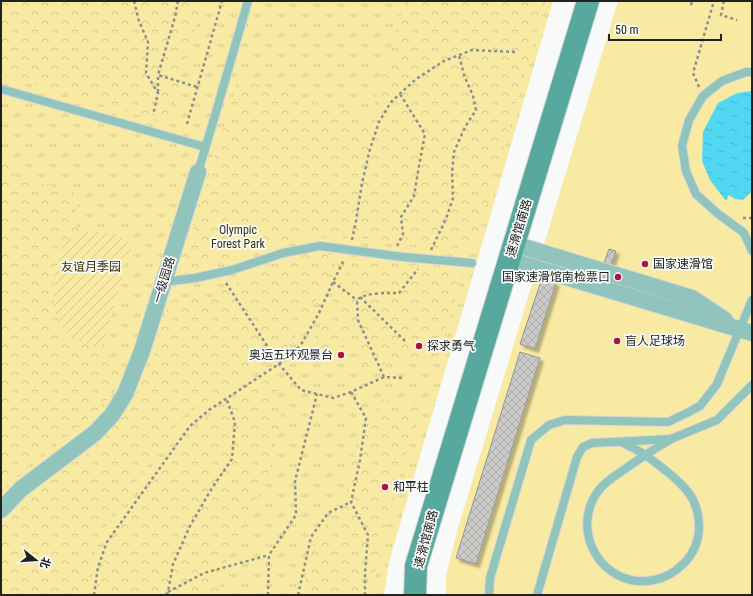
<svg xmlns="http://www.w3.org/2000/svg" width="753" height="596" font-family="'Roboto Condensed','Noto Sans SC',sans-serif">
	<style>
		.grass { fill: url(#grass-tufts) }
		.forest { fill: url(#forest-crowns) }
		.garden { fill: url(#garden-furrows) }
		.pitch { fill: #f8eaa2 }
		.water { fill: url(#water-ripples) }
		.building { fill: url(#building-cross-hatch); stroke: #949592; filter: url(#shadow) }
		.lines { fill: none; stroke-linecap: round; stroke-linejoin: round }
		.lane-casing { stroke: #d5d7d5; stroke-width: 10 }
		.street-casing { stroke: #d5d7d5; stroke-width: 18 }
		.secondary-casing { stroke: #d5d7d5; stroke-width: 24 }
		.path { stroke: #8d8f8e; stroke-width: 2.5; stroke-dasharray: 3 3; stroke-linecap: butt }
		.lane { stroke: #91c4bc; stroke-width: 8 }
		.street { stroke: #91c4bc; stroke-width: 16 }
		.secondary { stroke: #57a99f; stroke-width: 22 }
		.poi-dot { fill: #aa1540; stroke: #f7faf8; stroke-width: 1.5 }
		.labels { text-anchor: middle; stroke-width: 3.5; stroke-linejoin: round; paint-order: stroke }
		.street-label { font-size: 12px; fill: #202120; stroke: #f7faf8 }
		.park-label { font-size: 12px; fill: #393105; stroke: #f7faf8 }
		.poi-label { font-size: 12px; fill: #202120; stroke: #f7faf8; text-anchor: start }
	</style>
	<defs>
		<pattern id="grass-tufts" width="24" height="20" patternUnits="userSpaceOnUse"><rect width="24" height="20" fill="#f8eaa2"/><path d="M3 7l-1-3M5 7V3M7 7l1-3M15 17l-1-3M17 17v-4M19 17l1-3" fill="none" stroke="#d4c88b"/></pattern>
		<pattern id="forest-crowns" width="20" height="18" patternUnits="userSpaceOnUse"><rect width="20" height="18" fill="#f8eaa2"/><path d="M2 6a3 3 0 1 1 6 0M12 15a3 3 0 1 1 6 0" fill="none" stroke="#d4c88b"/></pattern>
		<pattern id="garden-furrows" width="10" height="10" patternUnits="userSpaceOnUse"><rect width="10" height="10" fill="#f8eaa2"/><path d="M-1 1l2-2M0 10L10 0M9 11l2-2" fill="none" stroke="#d4c88b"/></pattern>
		<pattern id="water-ripples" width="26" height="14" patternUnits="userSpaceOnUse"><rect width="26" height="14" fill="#50d8f3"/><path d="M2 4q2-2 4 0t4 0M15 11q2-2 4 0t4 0" fill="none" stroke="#46b9d0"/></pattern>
		<pattern id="building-cross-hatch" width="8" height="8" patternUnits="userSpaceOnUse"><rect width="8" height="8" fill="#cacbc9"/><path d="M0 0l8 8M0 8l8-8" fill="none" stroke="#adaeac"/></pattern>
		<filter id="shadow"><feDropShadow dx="3.5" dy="3.5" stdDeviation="1" flood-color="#0004"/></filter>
	</defs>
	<rect width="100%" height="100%" fill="#f7faf8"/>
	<path class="grass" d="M1,1H553L389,562L384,595H1Z"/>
	<path class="forest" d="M1,1H203L168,124L1,74Z
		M405,1H546L475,246L447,250L375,239L305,237L233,257L198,270L182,267L238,79L370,118Z
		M1,160L11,163L8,173L80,195L73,222L82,232L63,244L62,330L81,341L101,350L124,366L114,392L97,412L22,470L1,492Z
		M320,253L339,256L303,326L284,352L248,376L186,414L111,516L95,551L85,593L1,592V524L32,491L86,454L129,410L152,361L170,298L212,297L269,265Z
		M354,259L464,270L437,357L388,362L368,371L349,344L305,355Z
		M275,374L281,415L271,465L253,509L232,547L219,581L218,595H99V576L108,547L141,498L175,451L204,419L237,399Z
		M380,399L420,405L388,519L372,589L373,595H301L304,588L311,553L327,521L345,497L356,444L371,424Z"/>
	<path class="garden" d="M82,232H107L133,243L101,350L81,341L62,330L54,308V276L63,244Z"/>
	<path class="pitch" d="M618,1H752V595H446V575L458,528Z"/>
	<path class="water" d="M752,91V192L750,193L743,200L735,199L729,195L726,201L710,180L702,161L703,132L718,103L737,93Z"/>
	<path class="building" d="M609,249L616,251L611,265L604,263Z
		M542,278L556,283L535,349L520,344Z
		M520,352L540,358L476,564L456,558Z"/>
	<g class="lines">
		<g class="lane-casing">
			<path id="lane" d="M752,72H746L722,81L703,96L689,120L682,146L686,171L696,194L717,213L744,233L752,251
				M1,89L205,147
				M198,172L214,119L248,1
				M164,282L195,278L232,270L283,253L320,246L403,257L472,263
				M621,442C629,446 638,450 645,455C652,459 658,465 665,470C685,486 699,499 699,527C699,541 693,555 683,564C675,572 665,578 654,580C602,590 568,530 599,490C606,481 616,475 625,469C640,458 656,448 671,439
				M489,595L490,578L531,440L549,425L565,420L668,422L687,413L700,406L717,384L752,300
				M537,595L577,457L583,447L592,443L671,439L717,420L752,385"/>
		</g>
		<g class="street-casing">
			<path id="street" d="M514,244L692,298L725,320
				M509,260L752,333
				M1,510L21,489L95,433L112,415L125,394L142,351L198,172"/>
		</g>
		<g class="secondary-casing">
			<path id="secondary" d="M415,595L416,566L588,1"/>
		</g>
		<path class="path" d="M134,1L139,21L148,42L146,73L158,93L153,115
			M178,1L175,17L158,75L197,87
			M724,1L721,15L737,20
			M691,5L692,1
			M699,87L693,73L714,1
			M158,92V75
			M187,124L222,1
			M743,218H752
			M352,240L356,221L362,183L370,149L379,122L391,102L416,79L444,61L472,50L515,52
			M397,246L403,234L401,217L414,196L419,166L425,134L400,94
			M431,250L446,219L453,198L452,173L454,152L465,127L476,110L473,96L464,75L459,55
			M333,282L357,300
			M226,283L279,364L301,390L333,398L351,392L384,377L404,378
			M360,297L405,341
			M384,377L358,320L357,300C365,292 388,293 399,293L418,269
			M351,392L366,418L360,460L351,502L368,535L365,573V595
			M168,592L204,573L269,555
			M94,595L98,567L107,542L190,426L209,410L291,356L302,343L319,313L333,282L344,260
			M166,595L168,592L173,564L190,526L212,488L232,459L235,422L226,398
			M268,595L269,555L296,515L295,481L317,394
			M298,595L311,537L328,513L351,502"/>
		<use href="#lane" class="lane"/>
		<use href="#street" class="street"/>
		<use href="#secondary" class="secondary"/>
	</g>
	<g class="poi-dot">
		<circle cx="645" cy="264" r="4"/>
		<circle cx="618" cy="277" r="4"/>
		<circle cx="617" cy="341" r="4"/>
		<circle cx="419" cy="346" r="4"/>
		<circle cx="341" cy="355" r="4"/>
		<circle cx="385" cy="487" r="4"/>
	</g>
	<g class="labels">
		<g class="street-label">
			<text transform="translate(519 228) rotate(-73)" y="4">速滑馆南路</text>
			<text transform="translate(164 280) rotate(-73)" y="4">一级园路</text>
			<text transform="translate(426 539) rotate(-75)" y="4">速滑馆南路</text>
		</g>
		<g class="park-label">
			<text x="238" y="234">Olympic<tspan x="238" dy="14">Forest Park</tspan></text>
			<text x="91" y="271">友谊月季园</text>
		</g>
		<g class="poi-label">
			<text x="653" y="268">国家速滑馆</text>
			<text x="610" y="281" text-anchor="end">国家速滑馆南检票口</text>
			<text x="625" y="345">盲人足球场</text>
			<text x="427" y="350">探求勇气</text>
			<text x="333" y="359" text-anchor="end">奥运五环观景台</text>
			<text x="393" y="491">和平柱</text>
		</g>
	</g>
	<rect width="753" height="596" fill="none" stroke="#202120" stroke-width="4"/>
	<g transform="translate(36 560) rotate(107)" stroke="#f7faf8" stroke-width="3" paint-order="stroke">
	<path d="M0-3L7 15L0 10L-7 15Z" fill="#202120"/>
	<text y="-6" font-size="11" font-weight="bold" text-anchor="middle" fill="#202120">北</text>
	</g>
	<path d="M609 34v6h112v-6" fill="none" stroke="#202120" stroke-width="2"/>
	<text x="615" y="34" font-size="12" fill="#202120" stroke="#f7faf8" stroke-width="3" paint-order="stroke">50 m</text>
</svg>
